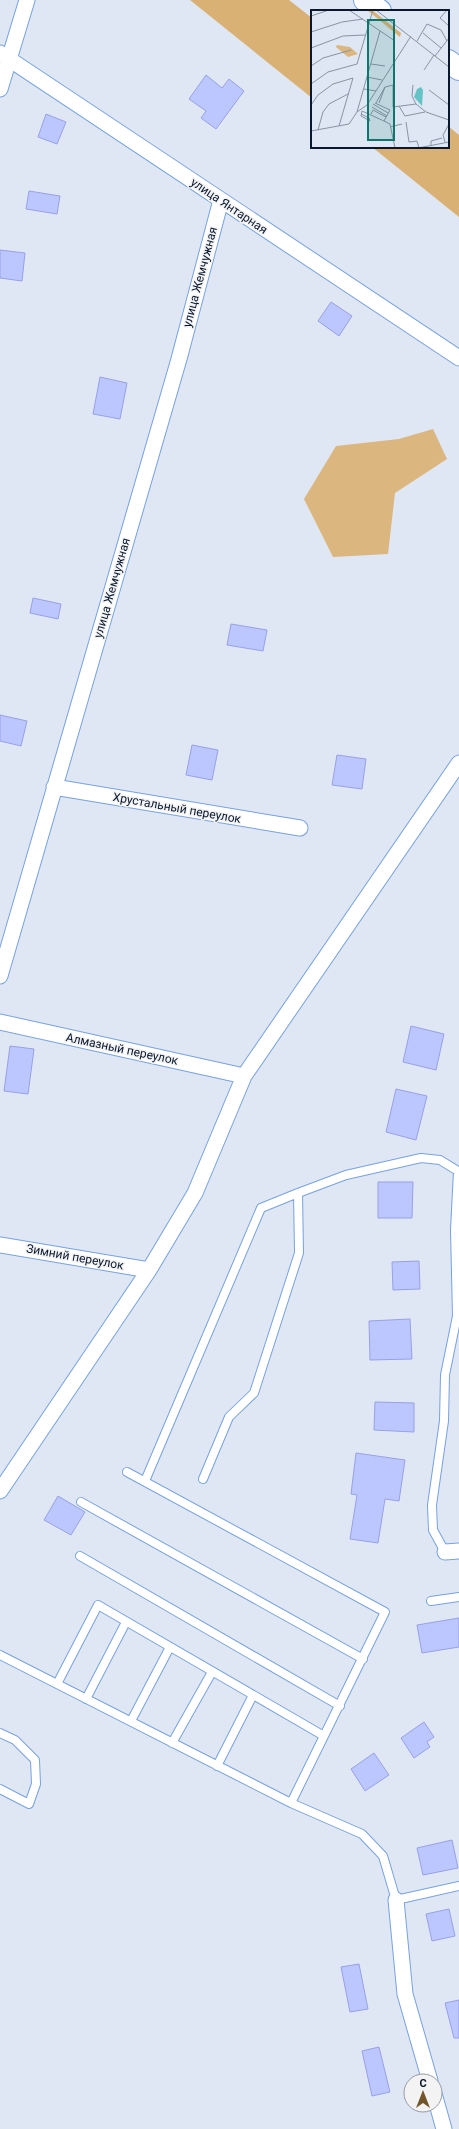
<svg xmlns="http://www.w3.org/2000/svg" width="459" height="2129" font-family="Roboto,sans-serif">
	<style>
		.green { fill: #dcb67f }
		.forest { fill: #dab175 }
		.building { fill: #bdc7ff; stroke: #97a1e5 }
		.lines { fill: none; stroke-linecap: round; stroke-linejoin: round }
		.lane-casing { stroke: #78a2dd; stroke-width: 10 }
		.street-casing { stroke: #78a2dd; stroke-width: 17 }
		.secondary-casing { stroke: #78a2dd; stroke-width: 24 }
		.lane { stroke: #fff; stroke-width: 8 }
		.street { stroke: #fff; stroke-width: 15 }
		.secondary { stroke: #fff; stroke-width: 22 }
		.labels { text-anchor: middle; stroke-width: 3; stroke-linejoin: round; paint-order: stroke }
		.street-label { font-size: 12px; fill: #08182f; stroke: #f3f3f3 }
		.inset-road { fill: none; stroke: #8894a5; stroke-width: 1 }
		.view { fill: #0f766e; fill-opacity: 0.15; stroke: #0f766e; stroke-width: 2 }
		.inset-edge { fill: none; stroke: #08182f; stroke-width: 2 }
	</style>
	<rect width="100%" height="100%" fill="#dee7f3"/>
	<path class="green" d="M433,429L447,459L395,493L388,554L333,557L304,499L336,446L399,439Z"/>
	<path class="forest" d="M190,0H289L312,18V98Z
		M448,126L459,135V217L372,147H448Z"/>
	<path class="building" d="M206,75L222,88L229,79L244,91L216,129L201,118L206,111L189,99Z
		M46,114L66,122L57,144L38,137Z
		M29,191L60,196L57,214L26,209Z
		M0,250L25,253L22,281L0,278Z
		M331,302L352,316L339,336L318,321Z
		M100,377L127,383L120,419L93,414Z
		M33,598L61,604L58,619L30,613Z
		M231,624L267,630L263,651L227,645Z
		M0,715L27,721L21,746L0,741Z
		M192,745L218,750L212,780L186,775Z
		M337,755L366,759L362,789L332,785Z
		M411,1026L444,1034L436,1070L403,1062Z
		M10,1046L34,1049L28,1094L4,1091Z
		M396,1089L427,1096L416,1140L386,1132Z
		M378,1182H413L412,1218H378Z
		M419,1261L420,1289L393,1290L392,1262Z
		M410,1319L412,1359L370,1360L369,1321Z
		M375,1402L414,1403V1432L374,1430Z
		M356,1453L405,1460L399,1501L385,1499L378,1543L350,1539L357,1495L351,1494Z
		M58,1496L85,1512L71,1535L44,1520Z
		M459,1618V1647L422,1653L417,1625Z
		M424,1722L434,1737L427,1742L430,1747L414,1758L401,1738Z
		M374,1753L389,1775L365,1791L351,1769Z
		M452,1840L458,1868L423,1875L417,1848Z
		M449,1909L455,1936L432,1941L426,1914Z
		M359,1964L368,2009L350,2012L341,1967Z
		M459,2000V2038H454L445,2003Z
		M379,2047L390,2092L372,2096L362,2051Z"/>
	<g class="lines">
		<g class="lane-casing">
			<path id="lane" d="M127,1472L385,1612L291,1803L362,1834L383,1856L396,1900L459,1886
				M203,1479L229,1417L254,1393L299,1253L298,1193L346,1175L421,1158L440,1160L458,1171L455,1230L457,1316L445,1375L444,1421L432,1505L433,1530L445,1552
				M145,1481L261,1208L298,1193
				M81,1502L363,1659
				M80,1556L340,1706
				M431,1601L459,1597
				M0,1655L291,1803
				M57,1684L98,1605L324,1736
				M86,1699L126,1622
				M131,1721L170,1647
				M0,1733L15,1740L35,1760L36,1784L29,1804L0,1789
				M172,1743L212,1672
				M217,1766L253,1695"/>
		</g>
		<g class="street-casing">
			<path id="street" d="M0,53L459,358
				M0,89L27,0
				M54,787L300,828
				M0,976L179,359L221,200
				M0,1022L244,1076
				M0,1245L149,1270
				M0,1491L149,1270L195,1193L244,1076L459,763
				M445,1552L459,1551
				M396,1900L405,1994L430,2081
				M435,2097L444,2129"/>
		</g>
		<g class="secondary-casing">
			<path id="secondary" d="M365,0L380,11
				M448,61L459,69"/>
		</g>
		<use href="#lane" class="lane"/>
		<use href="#street" class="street"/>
		<use href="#secondary" class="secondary"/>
	</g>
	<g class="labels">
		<g class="street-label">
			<text transform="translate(229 206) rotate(34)" y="4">улица Янтарная</text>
			<text transform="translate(200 277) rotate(-75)" y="4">улица Жемчужная</text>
			<text transform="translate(112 588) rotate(-74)" y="4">улица Жемчужная</text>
			<text transform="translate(177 808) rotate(10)" y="4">Хрустальный переулок</text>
			<text transform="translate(122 1049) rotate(12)" y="4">Алмазный переулок</text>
			<text transform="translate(75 1257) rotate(10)" y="4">Зимний переулок</text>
		</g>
	</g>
	<g transform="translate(311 10)">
		<rect width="138" height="138" fill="#dee7f3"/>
		<path d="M26,35L39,37L47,44L37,47L25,37Z" fill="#dcb67f"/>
		<path d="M56,0H61L90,23L89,27Z" fill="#dab175"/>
		<path d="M110,77L112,80L111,96L103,87L106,79Z" fill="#64c3c5"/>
		<path class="inset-road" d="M38,0L84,31M65,0L138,57M136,0L129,8L138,16M0,6L18,0M0,22L31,12L52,9M112,23L130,38M106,31L116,14L130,20L136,31M0,38L32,26L54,25M124,46L138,28M60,54L74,56M0,56L12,48L40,40M113,60L123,45M56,67L71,70M0,74L17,62L46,54L62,0M102,75L101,86L105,94M53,79L65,81M118,80L138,95M64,93L79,100L73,111L79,114L84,138M65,93L74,77M68,93L74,77L82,75V97L105,94L115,102L138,110M62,94L77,103M0,95L7,85L22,74L42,68L28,116M88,96L94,106L114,102M61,97L76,106M46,102L56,95L100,26M50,104L58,108L59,111M60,104L62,100L75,107M59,111L50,106L51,101L73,111M95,112L98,132L106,131L108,138M79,117L91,114M7,120L12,102L18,94L37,84M0,121L38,114L46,102L69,21M134,132L132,125L138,114M120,135V131L131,128M107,138L138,132"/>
		<path class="view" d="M57,10H83V130H57Z"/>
		<rect width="138" height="138" class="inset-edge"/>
	</g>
	<g transform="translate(423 2093)"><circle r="19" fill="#f3f3f3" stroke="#959ba5"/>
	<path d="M0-3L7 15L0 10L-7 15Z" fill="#725629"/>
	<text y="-6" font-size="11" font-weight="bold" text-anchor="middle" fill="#08182f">С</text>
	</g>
</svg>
